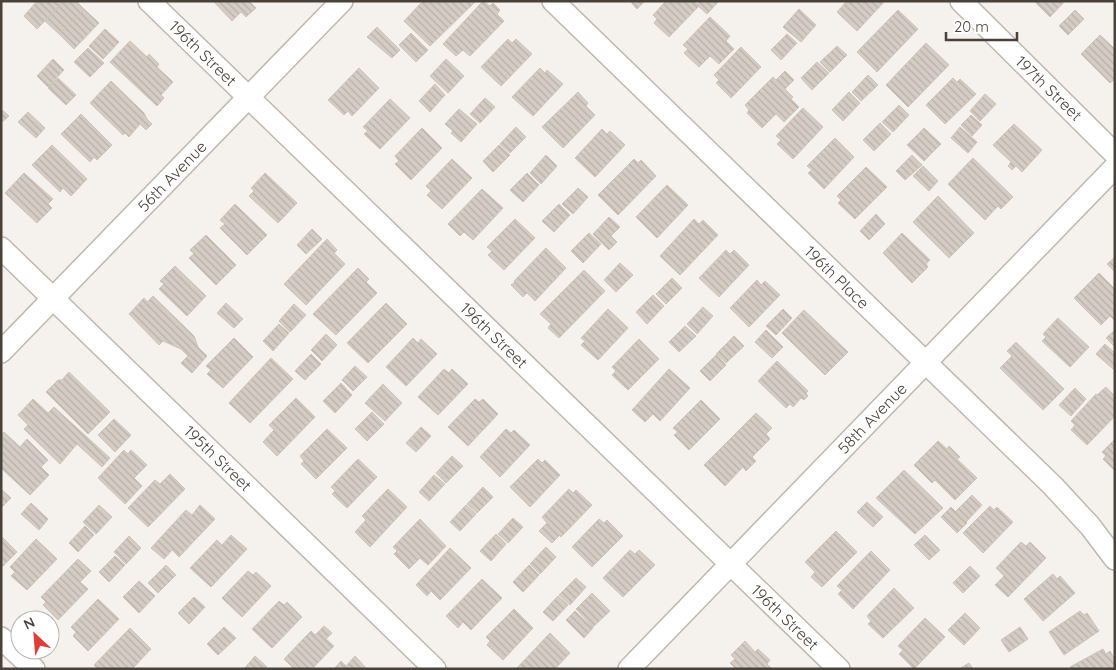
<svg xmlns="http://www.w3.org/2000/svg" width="1116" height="670" font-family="Quicksand,sans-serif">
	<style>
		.building { fill: url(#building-back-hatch); stroke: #cfc3b8 }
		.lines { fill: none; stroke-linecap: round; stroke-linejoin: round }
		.street-casing { stroke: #bfb8b0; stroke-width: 24 }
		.street { stroke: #fff; stroke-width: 21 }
		.labels { text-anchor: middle; stroke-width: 5; stroke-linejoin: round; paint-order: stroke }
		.street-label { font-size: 16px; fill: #49423b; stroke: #fff }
	</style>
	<defs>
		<pattern id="building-back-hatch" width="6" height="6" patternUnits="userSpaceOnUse" patternTransform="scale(1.25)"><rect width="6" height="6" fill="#d5ccc4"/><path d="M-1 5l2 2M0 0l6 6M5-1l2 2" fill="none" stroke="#b8b0a9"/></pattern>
	</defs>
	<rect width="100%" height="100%" fill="#f5f1ed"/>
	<path class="building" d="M37,1H64L37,29L24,16Z
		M64,1H76L84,9L59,34L45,21Z
		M213,1H249L256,8L246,17L241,12L232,21Z
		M423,1H476L430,46L404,21Z
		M483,1L490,6L493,3L500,10L497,14L504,21L470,56L463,50L456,56L443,44Z
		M630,1H645L637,9Z
		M666,1H694L699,6L669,37L654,23L657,19L653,15Z
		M700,1H719L707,14L697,5Z
		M847,1H885L857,31L837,12Z
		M1034,1H1065L1050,17Z
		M84,9L99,23L74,49L59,34Z
		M799,9L816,25L801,42L783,27Z
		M898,10L918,29L877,72L857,52Z
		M1075,10L1084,19L1068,35L1059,26Z
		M710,17L730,36L726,41L734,49L719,64L710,56L699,67L684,53L688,49L683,45Z
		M377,27L400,50L392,58L367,37Z
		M105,29L119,42L103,59L89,46Z
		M411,33L428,50L416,62L399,45Z
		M787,34L797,43L781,60L771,50Z
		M1100,35L1115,49V79L1110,83L1081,54Z
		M508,39L512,43L516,39L532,54L501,86L481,67Z
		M130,41L147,57L149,54L159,64L157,67L173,82L161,95L164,98L157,106L110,62Z
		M926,43L949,65L908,107L886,85Z
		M837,46L847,55L830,72L820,62Z
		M741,47L761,67L731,98L716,83L719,80L714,75Z
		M88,48L104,63L90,77L74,62Z
		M53,59L64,70L48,87L37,76Z
		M446,59L464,76L448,93L430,76Z
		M817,62L829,73L812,90L801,78Z
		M359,68L379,88L352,116L348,111L344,115L328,100Z
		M540,68L545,73L547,70L563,84L533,116L512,97Z
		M785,71L794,80L785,89L793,97L791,99L799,107L784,122L776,114L762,128L747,113L749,110L745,105L773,77L776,80Z
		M868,75L878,85L861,101L852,92Z
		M58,78L76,95L66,105L48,88Z
		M953,78L957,82L960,79L976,94L945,124L926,105Z
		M111,81L144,113L147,119L152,124L146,130L140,124L129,137L125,133L123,135L90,103Z
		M435,84L445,95L430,112L419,101Z
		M578,92L588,103L586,106L595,115L563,148L542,127Z
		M849,92L860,103L843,121L832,110Z
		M985,94L996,104L980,121L970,111Z
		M485,98L495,107L480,123L470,114Z
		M390,99L410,118L380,149L364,134L368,131L363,127Z
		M899,105L909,115L893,132L882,122Z
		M803,108L823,127L793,159L777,144L781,140L776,136Z
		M1,109L9,116L1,123Z
		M459,109L477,124L461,142L451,133L453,131L445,124Z
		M28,112L45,128L36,138L18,122Z
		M81,114L112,145L97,160L94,157L90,162L61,134Z
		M971,115L982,125L972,136L961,125Z
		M880,123L891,134L874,151L863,140Z
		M1014,124L1042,150L1022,172L1016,166L1012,170L1008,166L1011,162L993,145Z
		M516,127L526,137L510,153L500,144Z
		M960,127L977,142L968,153L951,138Z
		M422,128L442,148L411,180L395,164L399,161L395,156Z
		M924,128L941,144L924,161L907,145Z
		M602,129L607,134L610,131L625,145L595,177L575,158Z
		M835,138L854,157L824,189L808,173L812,170L807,166Z
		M52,145L87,179L71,196L63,188L60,192L32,165Z
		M499,145L510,155L493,172L483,161Z
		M546,155L557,166L541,184L530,173Z
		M912,155L922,165L905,180L896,171Z
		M973,158L1013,197L1001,209L998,206L985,220L948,184Z
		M452,159L472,178L442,209L427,195L431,191L426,186Z
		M634,159L638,163L641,160L656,176L618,215L598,195Z
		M923,166L938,181L929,191L913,176Z
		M866,167L887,187L855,219L838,203L841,200L837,196Z
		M24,173L53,199L48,204L52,208L37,223L5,193Z
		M265,173L297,203L278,223L249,196L254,191L251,188Z
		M527,173L539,185L523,202L510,190Z
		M667,185L688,205L657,238L636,217Z
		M578,188L588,197L573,214L562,204Z
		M482,189L503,208L473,240L464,232L460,236L448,224Z
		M938,196L974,233L949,258L913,222Z
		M235,204L267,235L247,255L220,228L225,224L220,220Z
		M559,204L570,215L554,232L542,221Z
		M876,214L885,224L869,240L860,231Z
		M609,217L620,227L603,244L593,234Z
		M515,219L535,238L504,270L488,255L492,251L487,247Z
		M694,219L699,224L703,220L718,235L680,275L660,256Z
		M312,229L322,239L306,254L297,245Z
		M589,233L601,244L583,263L571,251Z
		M902,233L930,260L926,264L928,267L912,283L883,253Z
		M206,235L236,265L216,285L189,258L194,254L190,250Z
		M611,236L617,242L609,250L603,244Z
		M327,239L337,250L334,253L345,264L306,305L284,284Z
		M546,248L566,268L535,301L527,293L523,297L511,285L515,282L514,281Z
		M726,250L730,254L734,250L749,265L719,297L699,278Z
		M1115,257V272L1107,264Z
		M620,263L633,275L616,292L604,280Z
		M175,266L206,296L187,316L159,289L164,284L160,281Z
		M358,268L369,279L366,282L377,293L336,335L313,314Z
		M584,270L605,291L559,338L548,328L551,324L540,314Z
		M1099,273L1115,289V321L1110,316L1101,325L1074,298Z
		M672,278L682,288L666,304L656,294Z
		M757,280L761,285L765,281L780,295L749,327L730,308Z
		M653,295L664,306L647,324L636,312Z
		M153,296L194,336L198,347L207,356L192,373L181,363L188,356L181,349L163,341L159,345L129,314L144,298L147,302Z
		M226,303L243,319L234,328L217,313Z
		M386,303L407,324L368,363L347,343Z
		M294,304L306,315L290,332L279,321Z
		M703,307L713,316L697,334L687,324Z
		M608,309L628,328L598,360L581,345L585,341L581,338Z
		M783,309L792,318L776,335L766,326Z
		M804,310L848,352L825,375L782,333Z
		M1058,318L1089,347L1070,367L1042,341L1046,337L1043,334Z
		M279,324L289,333L273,351L263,341Z
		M685,326L696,336L679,352L669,342Z
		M766,330L783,347L772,358L755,342Z
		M1115,330V347L1106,338Z
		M326,334L337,345L322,361L311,350Z
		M734,336L744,346L726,363L716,354Z
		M234,338L253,357L223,388L207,374L211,370L206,366Z
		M413,338L418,343L421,339L437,354L406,386L386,367Z
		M639,339L659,359L628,390L612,375L616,371L612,367Z
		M1016,342L1064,389L1043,410L1000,368L1012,356L1007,351Z
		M1105,344L1115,353V368L1113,369L1096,354Z
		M311,354L321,364L305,380L295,371Z
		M716,355L726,365L710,381L700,371Z
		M271,358L293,379L250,423L229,403Z
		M777,361L808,391L806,393L808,396L804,400L801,398L793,407L790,404L786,408L758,381Z
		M355,366L367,377L353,391L342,380Z
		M444,369L449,373L452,369L468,384L438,415L418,397Z
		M669,369L690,388L660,421L653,414L645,422L632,410Z
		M69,372L110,412L88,434L46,392L58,380H62Z
		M341,383L352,395L335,413L323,401Z
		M383,384L402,403L385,421L365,403Z
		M1106,387L1115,396V416L1087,445L1071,430L1075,425L1071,421L1096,394L1097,395Z
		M1075,388L1086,399L1071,416L1059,405Z
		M296,398L315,417L277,456L263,442L274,430L269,425Z
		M33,399L48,413L54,407L110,458L102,467L77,444L60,464L24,429L28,425L18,415Z
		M475,399L479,402L483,399L498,414L468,446L448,427Z
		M701,400L720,419L689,450L674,435L678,432L673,428Z
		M372,412L384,424L367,441L355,429Z
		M756,413L772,428L766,434L770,439L752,457L756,461L746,471L743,467L725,486L704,465Z
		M114,419L131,435L115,452L98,435Z
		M421,427L431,436L416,452L406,443Z
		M327,429L347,448L316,479L301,464L304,461L300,456Z
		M506,429L511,433L514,430L530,445L500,477L480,457Z
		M4,432L20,447L27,439L48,460L41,467L49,475L30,495L1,468V434Z
		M1115,439V471L1103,459L1106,456L1102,452Z
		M938,441L947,449L949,446L960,457L957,459L977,478L955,500L935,480L932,483L914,465Z
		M124,450L128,454L131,450L147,465L134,478L142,486L125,504L98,478Z
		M452,456L463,466L446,483L436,473Z
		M358,459L377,477L347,508L332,494L335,491L331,487Z
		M538,459L542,463L545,460L560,475L530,507L510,487Z
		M904,470L943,508L929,521L890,484Z
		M170,474L185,489L148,527L128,508L155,480L160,484Z
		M434,475L445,484L429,501L419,492Z
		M890,484L929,521L915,534L876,498Z
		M483,487L493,497L477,513L467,504Z
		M1,489L11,498L1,508Z
		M388,489L407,507L370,547L355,532L366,520L362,516Z
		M569,489L573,493L576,490L592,505L561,537L560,535L552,543L539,531L547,523L542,517Z
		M972,495L982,505L966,522L956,511Z
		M867,502L883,517L873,527L857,512Z
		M31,503L48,519L39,530L21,514Z
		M99,505L112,517L96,534L83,522Z
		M200,505L215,519L179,557L172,550L164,559L151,548L186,510L192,515Z
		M466,505L476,514L460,531L450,522Z
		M990,506L994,510L997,507L1013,522L983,553L963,533Z
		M951,507L967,523L957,533L941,517Z
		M513,518L523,527L508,543L498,534Z
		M420,519L446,546L428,565L420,558L409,569L394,554L397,551L393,547Z
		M599,519L604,523L607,520L623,536L592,567L572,547Z
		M85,526L94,535L78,552L69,543Z
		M836,531L857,552L822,587L811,577L815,572L805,562Z
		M496,534L506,544L491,561L480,551Z
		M231,535L247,549L211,587L190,568L217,540L222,545Z
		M925,535L940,550L929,560L914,545Z
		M1,536L17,552L1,568Z
		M129,536L141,548L126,564L114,552Z
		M36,539L57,559L27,590L11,576L15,572L10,567Z
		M1021,542L1026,546L1030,542L1046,558L1008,597L995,585L1004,576L996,568Z
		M546,547L556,557L540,574L530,564Z
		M450,548L471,568L440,600L431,591L427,596L416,585Z
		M630,550L635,554L639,550L655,565L623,597L603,578Z
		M871,551L890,570L853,609L838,594L842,590L837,586Z
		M115,556L125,565L109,582L99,572Z
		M78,559L91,571L80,582L88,589L58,620L43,605L46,602L41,597Z
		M166,565L176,575L158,593L148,583Z
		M529,565L539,575L523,592L513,582Z
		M970,566L980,576L963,593L953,583Z
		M248,571L253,575L256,572L271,586L242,617L222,598Z
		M1053,574L1057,579L1060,576L1075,593L1043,621L1024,599Z
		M576,578L586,587L570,605L559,595Z
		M482,579L502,598L471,630L463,622L458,628L446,616Z
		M139,581L155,596L139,613L123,597Z
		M894,588L914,608L883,638L868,624L871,621L867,616Z
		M592,593L610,611L593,627L576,609Z
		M558,596L568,605L553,621L543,612Z
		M194,597L205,607L189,624L178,613Z
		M98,599L119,619L88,651L73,636L76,632L71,627Z
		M279,601L284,605L287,602L302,617L272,648L252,629Z
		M514,609L533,628L503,660L487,645L490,641L486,637Z
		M575,611L593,628L584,638L566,620Z
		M1080,611L1084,615L1087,613L1099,631L1064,655L1049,632Z
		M965,613L980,628L964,645L948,630Z
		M925,618L945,637L914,669L899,654L903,650L898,646Z
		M324,626L332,633L326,639L334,646L312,669H294L284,659L311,631L315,635Z
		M224,627L236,638L218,655L207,644Z
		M1020,627L1028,639L1009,652L1001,640Z
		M130,628L151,649L132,669H98L94,665Z
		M550,633L570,653L555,669H516Z
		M745,641L755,652L758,649L770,660L767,664L772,669H736L730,663L735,659L731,655Z
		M1103,649L1106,654L1110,651L1115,660V669H1072L1070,667Z
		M255,656L267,667L265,669H244Z
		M355,656L367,669H334L341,661L346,666Z
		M969,663L973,669H959Z"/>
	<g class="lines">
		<g class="street-casing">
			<path id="street" d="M149,1L839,669
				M553,1L1053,486L1090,526L1115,559
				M961,1L1115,154
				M1,248L435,669
				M1,352L342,1
				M1,638L34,669
				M629,669L1115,167"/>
		</g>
		<use href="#street" class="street"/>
	</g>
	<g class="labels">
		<g class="street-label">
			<text transform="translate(203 53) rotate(44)" y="6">196th Street</text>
			<text transform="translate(1049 88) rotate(44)" y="6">197th Street</text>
			<text transform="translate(172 176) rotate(-46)" y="6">56th Avenue</text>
			<text transform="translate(837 277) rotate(44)" y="6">196th Place</text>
			<text transform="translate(494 335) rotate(44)" y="6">196th Street</text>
			<text transform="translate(872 418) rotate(-46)" y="6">58th Avenue</text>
			<text transform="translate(218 458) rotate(44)" y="6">195th Street</text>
			<text transform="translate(785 617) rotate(44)" y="6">196th Street</text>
		</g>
	</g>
	<rect width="1116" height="670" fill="none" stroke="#49423b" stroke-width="5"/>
	<g transform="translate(35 635) rotate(334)"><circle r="24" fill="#ffffff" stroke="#b6b3b1"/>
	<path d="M0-4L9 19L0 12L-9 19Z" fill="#e03c38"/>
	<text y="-8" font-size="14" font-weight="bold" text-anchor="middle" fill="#49423b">N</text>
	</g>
	<path d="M946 32v8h71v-8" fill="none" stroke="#49423b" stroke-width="2.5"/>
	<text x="954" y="32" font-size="15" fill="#49423b" stroke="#ffffff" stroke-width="4" paint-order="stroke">20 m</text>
</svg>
